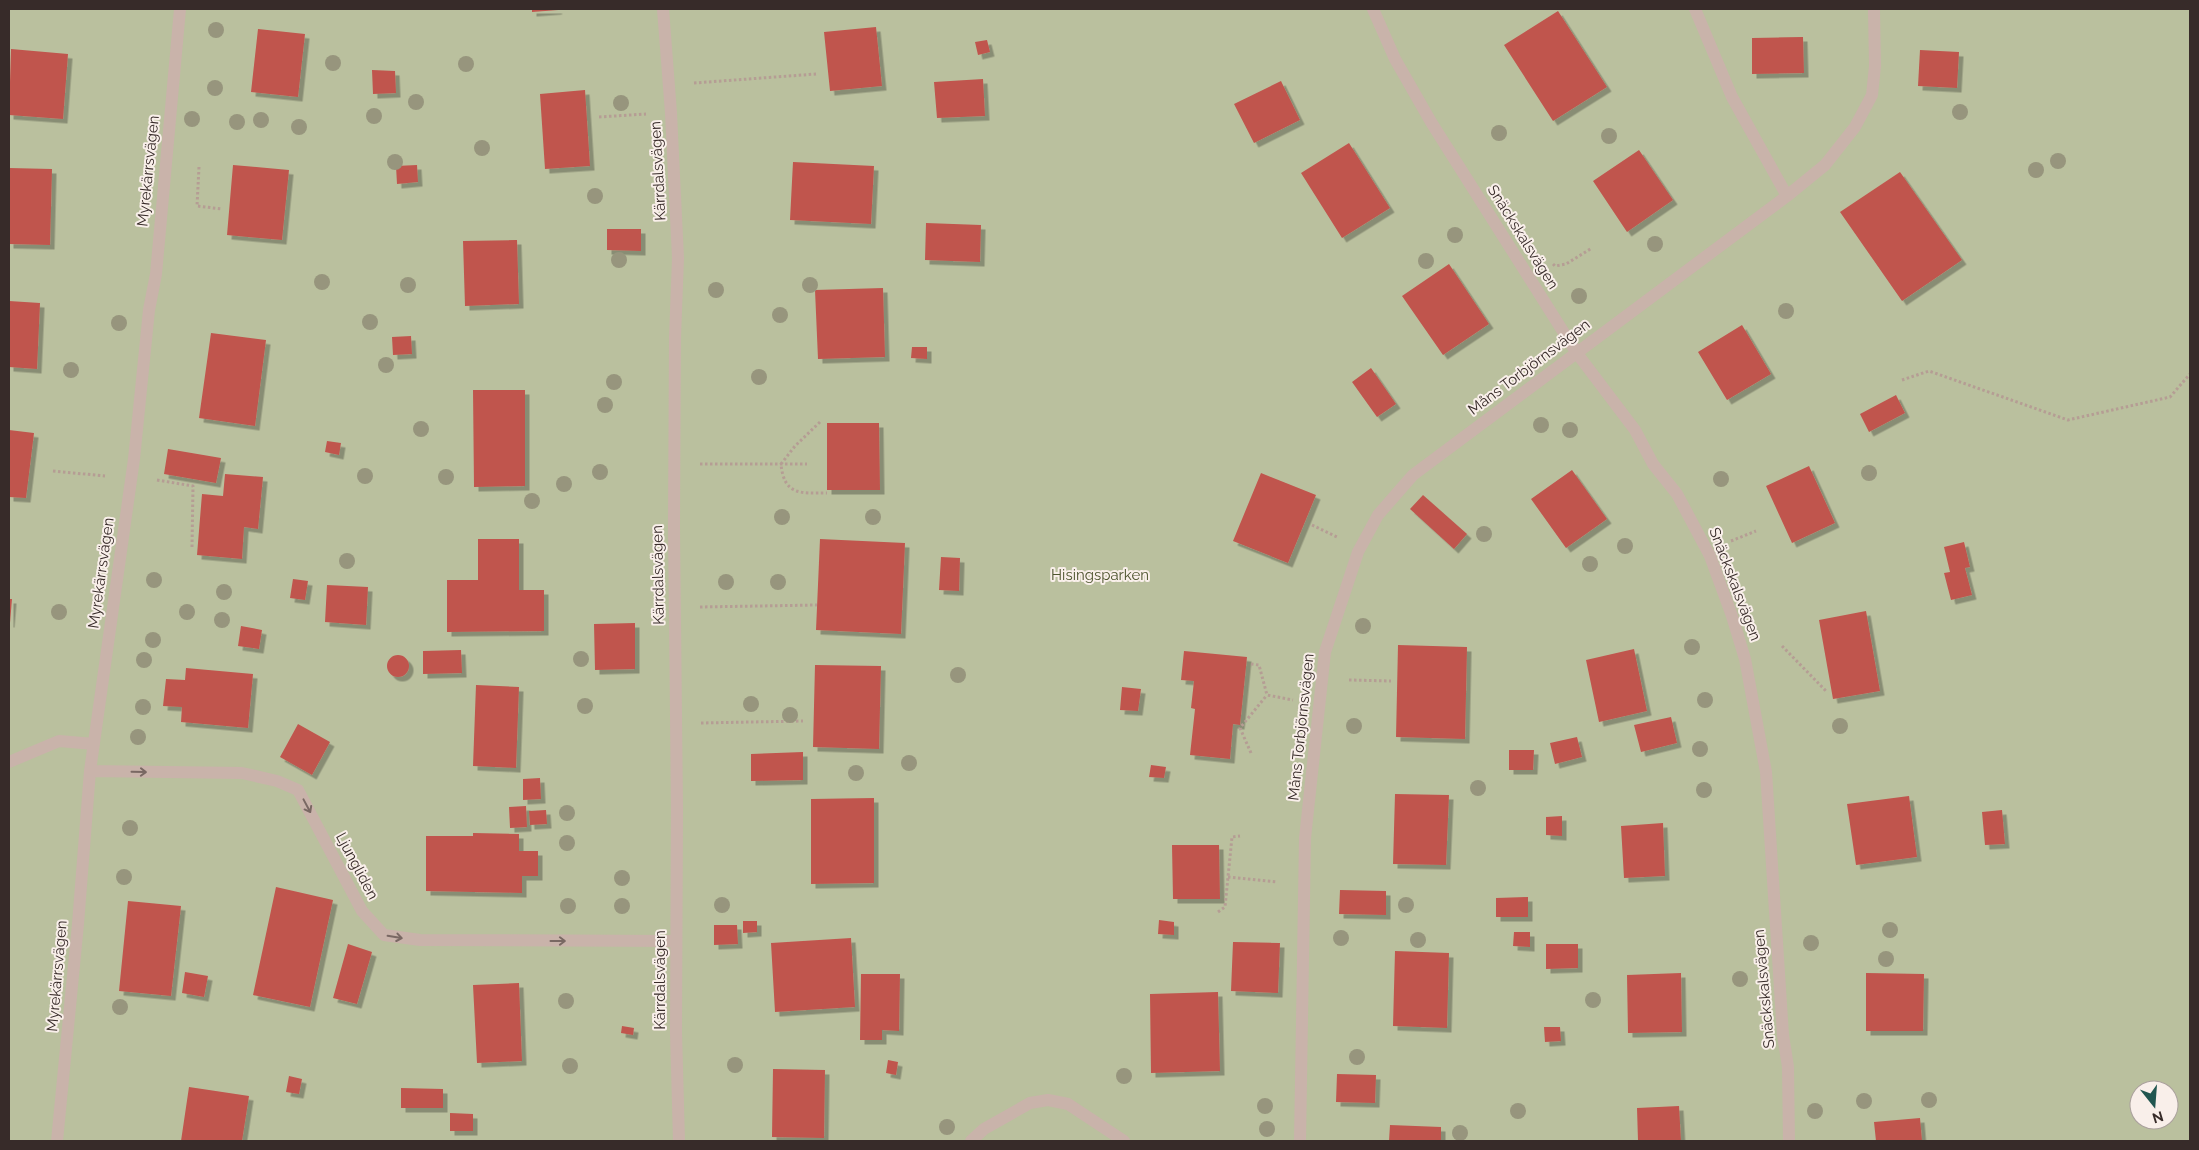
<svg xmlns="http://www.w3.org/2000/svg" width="2199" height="1150" font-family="Raleway,sans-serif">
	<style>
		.green { fill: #bac09e; fill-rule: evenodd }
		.building { fill: #c0554d; filter: url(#shadow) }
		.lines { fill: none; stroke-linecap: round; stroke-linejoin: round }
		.path { stroke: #b59d94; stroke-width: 3; stroke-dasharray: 2.5 2.5; stroke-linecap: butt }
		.street { stroke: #c9b3aa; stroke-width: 12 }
		.tree { fill: #97957d }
		.oneway { stroke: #796863 }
		.labels { text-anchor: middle; stroke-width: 4; stroke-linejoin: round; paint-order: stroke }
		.street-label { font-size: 15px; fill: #372b29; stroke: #f9efea }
		.park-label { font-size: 15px; fill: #4d542e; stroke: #f9efea }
	</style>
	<defs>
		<filter id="shadow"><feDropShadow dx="4.5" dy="4.5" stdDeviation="0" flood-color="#0004"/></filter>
	</defs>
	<rect width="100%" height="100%" fill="#f1e5de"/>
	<path class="green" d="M9,9H2190V1141H9ZM2139,1090H2169V1120H2139Z"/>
	<path class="building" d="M532,9H557L558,10L532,12Z
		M1558,11L1607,87L1553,121L1504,45Z
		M876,27L882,86L830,91L824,32Z
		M258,29L305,34L298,97L251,92Z
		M1803,37L1804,73L1752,74V38Z
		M987,40L990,52L978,55L975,42Z
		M11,49L68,54L63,119L9,115Z
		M1920,50L1959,52L1957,88L1918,86Z
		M372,70L395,71L396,93L373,94Z
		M983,79L985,116L937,118L934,82Z
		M1281,81L1300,120L1254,143L1234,104Z
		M585,90L590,166L545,169L540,94Z
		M1349,143L1390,208L1342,238L1301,173Z
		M1639,150L1673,200L1627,232L1593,181Z
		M793,162L874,166L871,224L790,220Z
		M233,165L289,170L282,240L227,235Z
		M417,165L418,182L397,184L396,166Z
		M9,168L52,169L50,245L9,244Z
		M1900,172L1962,260L1902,301L1840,212Z
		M926,223L981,225L980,262L925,260Z
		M607,229H641V251L607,250Z
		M517,240L519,304L465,306L463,241Z
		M1449,264L1489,324L1443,355L1402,296Z
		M883,288L885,357L818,359L815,290Z
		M9,301L40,303L37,369L9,367Z
		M1742,325L1771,374L1727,400L1698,352Z
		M211,333L266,340L255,426L199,418Z
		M411,336L412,354L393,355L392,337Z
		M912,347H927V359L911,358Z
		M1371,368L1396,404L1377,417L1352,382Z
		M473,390H525V486L474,487Z
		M1896,395L1905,413L1869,432L1860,414Z
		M827,423H879L880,490H827Z
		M9,430L34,433L26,498L9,497Z
		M327,441L341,443L339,455L325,452Z
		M168,449L221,458L216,483L164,474Z
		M1809,466L1835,523L1792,543L1766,486Z
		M1572,470L1607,519L1566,548L1531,499Z
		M1261,473L1316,495L1288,563L1233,541Z
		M225,474L263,477L258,529L244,527L242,559L197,555L202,494L223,496Z
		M1423,495L1467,534L1454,549L1410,509Z
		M478,539H519V590H544V631L447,632V580H478Z
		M820,539L905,543L901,634L816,630Z
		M1964,542L1970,567L1965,568L1972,595L1951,600L1944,573L1950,572L1944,547Z
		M941,557L960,558L959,591L939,590Z
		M293,579L308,581L305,600L290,598Z
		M327,585L368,587L366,625L325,622Z
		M9,599H12L10,623H9Z
		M1866,611L1880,691L1833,699L1819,620Z
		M635,623V669L595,670L594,624Z
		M241,626L262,630L259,649L238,646Z
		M1398,645L1467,647L1465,739L1396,737Z
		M1634,649L1647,711L1599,722L1586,660Z
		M461,650L462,673L423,674V651Z
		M1184,651L1247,657L1240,725L1233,724L1230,759L1190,755L1195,709L1191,708L1194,681L1181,680Z
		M387 666a11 11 0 1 1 22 0a11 11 0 1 1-22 0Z
		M815,665L881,666L879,749L813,747Z
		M186,668L253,674L248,728L181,722L182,707L163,706L166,679L185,680Z
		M476,685L519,687L516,768L473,766Z
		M1122,687L1141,689L1138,711L1120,710Z
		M1671,717L1677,743L1641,752L1634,725Z
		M298,724L330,742L312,775L280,757Z
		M1577,737L1582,757L1555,764L1550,743Z
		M1509,750H1534L1533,770H1509Z
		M803,752V780L751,781V754Z
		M1151,765L1166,767L1164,778L1149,777Z
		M540,778L541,799L523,800V779Z
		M1395,794L1449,795L1446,865L1393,864Z
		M1909,796L1917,857L1856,865L1847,804Z
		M874,798V883L811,884V799Z
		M526,806L527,827L510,828L509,807Z
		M546,810L547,824L530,825L529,811Z
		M2002,810L2005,844L1985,845L1982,812Z
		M1562,816V836L1546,835V817Z
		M1663,823L1665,876L1624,878L1621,826Z
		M473,833L519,834V851H538V876H522V893L426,891V836H473Z
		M1172,845H1219L1220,899H1173Z
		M276,887L333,900L310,1007L253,995Z
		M1340,890L1386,891V915L1339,914Z
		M1528,897V917H1496V898Z
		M128,901L181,906L171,996L119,991Z
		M1159,920L1174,922V935L1158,934Z
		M743,921H757V932L743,933Z
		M714,925H737L738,944L714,945Z
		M1514,932H1530V947L1513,946Z
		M851,938L855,1007L775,1012L771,943Z
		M1233,942L1280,943L1278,993L1231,991Z
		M348,944L372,952L357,1004L333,998Z
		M1546,944H1578V968L1546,969Z
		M1395,951L1449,953L1447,1028L1393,1026Z
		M185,972L208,976L204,997L182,993Z
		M1681,973L1682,1032L1628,1033L1627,975Z
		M1866,973L1924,974L1923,1031H1866Z
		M861,974H900L899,1031L882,1030V1040H860Z
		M519,983L522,1061L477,1063L473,985Z
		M1218,992L1220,1071L1151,1073L1150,994Z
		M622,1026L634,1028L633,1035L621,1033Z
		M1544,1027H1560L1561,1041L1545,1042Z
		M888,1060L898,1062L896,1075L886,1073Z
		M773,1069L825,1070L824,1138L772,1137Z
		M1337,1074L1376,1075L1375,1103L1336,1102Z
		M289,1076L302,1079L299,1094L286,1092Z
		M189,1087L249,1096L242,1141H181Z
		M401,1088L443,1089V1108H401Z
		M1679,1106L1681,1141H1638L1637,1108Z
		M450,1113L473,1114V1131H450Z
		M1920,1118L1922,1141H1876L1874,1122Z
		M1390,1125L1441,1127V1141H1389Z"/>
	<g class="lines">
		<path class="path" d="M694,83L816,74
			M599,117L646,114
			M199,167L197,206L222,209
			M1553,264L1555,266L1566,264L1592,248
			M1902,380L1929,371L2068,420L2170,397L2190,374
			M820,422L795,446L781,464C784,496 801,493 827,493
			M700,464H807
			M53,471L105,476
			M157,480L193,486L192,547
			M1312,525L1337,537
			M1731,541L1756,531
			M700,607L817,605
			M1782,646L1826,691
			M1251,664L1259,665L1267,695L1293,700
			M1349,680L1391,681
			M701,723L803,721
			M1251,753L1240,728L1267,695
			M1228,877L1277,882
			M1218,912L1225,907L1232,837L1240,836"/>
		<path class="street" d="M663,9L671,113L678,258L675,337L674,527L677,809L676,1032L679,1141
			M1373,9L1395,59L1431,122L1576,352L1635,430L1653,464L1677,494L1710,556L1732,616L1745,659L1766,772L1783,1035L1788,1067L1789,1141
			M1695,9L1732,97L1787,196
			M9,762L59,741L94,744
			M90,771L242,773L277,781L298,790L362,911L384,935L420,940L675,941
			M57,1141L78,924L90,771L134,459L149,310L156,274L180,9
			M971,1141L984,1129L1030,1103L1048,1100L1068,1104L1124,1141
			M1300,1141L1305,838L1325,652L1358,552L1378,515L1413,475L1787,196L1825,165L1855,127L1872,95L1875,66L1874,9"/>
	</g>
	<g class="tree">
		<circle cx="216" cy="30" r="8"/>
		<circle cx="333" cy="63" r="8"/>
		<circle cx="466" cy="64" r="8"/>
		<circle cx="215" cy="88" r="8"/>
		<circle cx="416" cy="102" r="8"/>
		<circle cx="621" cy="103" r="8"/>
		<circle cx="1960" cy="112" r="8"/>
		<circle cx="374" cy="116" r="8"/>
		<circle cx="192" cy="119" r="8"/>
		<circle cx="261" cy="120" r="8"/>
		<circle cx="237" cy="122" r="8"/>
		<circle cx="299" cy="127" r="8"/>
		<circle cx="1499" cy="133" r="8"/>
		<circle cx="1609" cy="136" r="8"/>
		<circle cx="482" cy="148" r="8"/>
		<circle cx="2058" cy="161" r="8"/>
		<circle cx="395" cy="162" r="8"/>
		<circle cx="2036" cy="170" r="8"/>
		<circle cx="595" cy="196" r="8"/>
		<circle cx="1455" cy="235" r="8"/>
		<circle cx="1655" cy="244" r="8"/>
		<circle cx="619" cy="260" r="8"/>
		<circle cx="1426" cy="261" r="8"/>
		<circle cx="322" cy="282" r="8"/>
		<circle cx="408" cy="285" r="8"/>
		<circle cx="810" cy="285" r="8"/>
		<circle cx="716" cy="290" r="8"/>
		<circle cx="1579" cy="296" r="8"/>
		<circle cx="1786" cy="311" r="8"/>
		<circle cx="780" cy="315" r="8"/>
		<circle cx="370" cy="322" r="8"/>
		<circle cx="119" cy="323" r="8"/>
		<circle cx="386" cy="365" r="8"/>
		<circle cx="71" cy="370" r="8"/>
		<circle cx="759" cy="377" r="8"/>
		<circle cx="614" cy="382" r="8"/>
		<circle cx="605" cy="405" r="8"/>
		<circle cx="1541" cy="425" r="8"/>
		<circle cx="421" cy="429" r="8"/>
		<circle cx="1570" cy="430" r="8"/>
		<circle cx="600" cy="472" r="8"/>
		<circle cx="1869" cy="473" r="8"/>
		<circle cx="365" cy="476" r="8"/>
		<circle cx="446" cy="477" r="8"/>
		<circle cx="1721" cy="479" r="8"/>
		<circle cx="564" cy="484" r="8"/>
		<circle cx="532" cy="501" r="8"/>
		<circle cx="782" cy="517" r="8"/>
		<circle cx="873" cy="517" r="8"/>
		<circle cx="1484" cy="534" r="8"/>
		<circle cx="1625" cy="546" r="8"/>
		<circle cx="347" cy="561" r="8"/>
		<circle cx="1590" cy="564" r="8"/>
		<circle cx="154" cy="580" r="8"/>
		<circle cx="726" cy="582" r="8"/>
		<circle cx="778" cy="582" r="8"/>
		<circle cx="224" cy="592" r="8"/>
		<circle cx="59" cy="612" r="8"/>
		<circle cx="187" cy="612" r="8"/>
		<circle cx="222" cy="620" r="8"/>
		<circle cx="1363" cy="626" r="8"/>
		<circle cx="153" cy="640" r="8"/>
		<circle cx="1692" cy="647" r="8"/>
		<circle cx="581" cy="659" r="8"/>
		<circle cx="144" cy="660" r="8"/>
		<circle cx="958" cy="675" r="8"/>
		<circle cx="1705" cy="700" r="8"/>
		<circle cx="751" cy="704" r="8"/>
		<circle cx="585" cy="706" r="8"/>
		<circle cx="143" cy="707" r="8"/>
		<circle cx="790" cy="715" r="8"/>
		<circle cx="1354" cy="726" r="8"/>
		<circle cx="1840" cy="726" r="8"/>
		<circle cx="138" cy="737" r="8"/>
		<circle cx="1700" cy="749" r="8"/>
		<circle cx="909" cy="763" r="8"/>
		<circle cx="856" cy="773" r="8"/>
		<circle cx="1478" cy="788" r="8"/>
		<circle cx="1704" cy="790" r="8"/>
		<circle cx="567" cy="813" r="8"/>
		<circle cx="130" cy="828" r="8"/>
		<circle cx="567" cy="843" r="8"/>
		<circle cx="124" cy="877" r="8"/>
		<circle cx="622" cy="878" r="8"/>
		<circle cx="722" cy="905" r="8"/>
		<circle cx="1406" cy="905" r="8"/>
		<circle cx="568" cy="906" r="8"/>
		<circle cx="622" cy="906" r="8"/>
		<circle cx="1890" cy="930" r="8"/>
		<circle cx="1341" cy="938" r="8"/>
		<circle cx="1418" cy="940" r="8"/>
		<circle cx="1811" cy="943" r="8"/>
		<circle cx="1886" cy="959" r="8"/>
		<circle cx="1740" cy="979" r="8"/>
		<circle cx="1593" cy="1000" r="8"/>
		<circle cx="566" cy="1001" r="8"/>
		<circle cx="120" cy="1007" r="8"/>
		<circle cx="1357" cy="1057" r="8"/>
		<circle cx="735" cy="1065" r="8"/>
		<circle cx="570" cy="1066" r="8"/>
		<circle cx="1124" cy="1076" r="8"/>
		<circle cx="1929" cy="1100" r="8"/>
		<circle cx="1864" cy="1101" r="8"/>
		<circle cx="1265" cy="1106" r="8"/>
		<circle cx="1518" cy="1111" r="8"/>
		<circle cx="1815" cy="1111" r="8"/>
		<circle cx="947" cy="1127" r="8"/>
		<circle cx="1267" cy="1129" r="8"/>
		<circle cx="1460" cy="1133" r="8"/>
	</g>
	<defs><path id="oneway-shaft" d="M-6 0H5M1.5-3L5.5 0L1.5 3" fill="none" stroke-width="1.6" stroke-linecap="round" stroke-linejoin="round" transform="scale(1.25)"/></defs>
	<g class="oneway">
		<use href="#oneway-shaft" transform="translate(139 772) rotate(1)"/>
		<use href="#oneway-shaft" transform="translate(307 806) rotate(62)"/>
		<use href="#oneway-shaft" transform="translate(395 937) rotate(9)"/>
		<use href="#oneway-shaft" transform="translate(558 941)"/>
	</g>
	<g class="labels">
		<g class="street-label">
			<text transform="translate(148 171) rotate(-84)" y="5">Myrekärrsvägen</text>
			<text transform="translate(658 171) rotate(-93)" y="5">Kärrdalsvägen</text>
			<text transform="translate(1523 237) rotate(58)" y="5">Snäckskalsvägen</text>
			<text transform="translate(1529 367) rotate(-37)" y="5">Måns Torbjörnsvägen</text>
			<text transform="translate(101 573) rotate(-82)" y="5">Myrekärrsvägen</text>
			<text transform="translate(658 575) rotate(-91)" y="5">Kärrdalsvägen</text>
			<text transform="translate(1735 584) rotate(69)" y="5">Snäckskalsvägen</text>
			<text transform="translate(1301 727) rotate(-84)" y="5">Måns Torbjörnsvägen</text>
			<text transform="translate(357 866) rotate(62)" y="5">Ljungliden</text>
			<text transform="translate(57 976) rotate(-85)" y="5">Myrekärrsvägen</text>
			<text transform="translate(660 980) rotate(-90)" y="5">Kärrdalsvägen</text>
			<text transform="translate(1764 989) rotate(-95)" y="5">Snäckskalsvägen</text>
		</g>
		<g class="park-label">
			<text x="1100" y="580">Hisingsparken</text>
		</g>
	</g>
	<rect width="2199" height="1150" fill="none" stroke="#372b29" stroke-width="20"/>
	<g transform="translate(2154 1105) rotate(163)"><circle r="24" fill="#f9efea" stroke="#aba19d"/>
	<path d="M0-4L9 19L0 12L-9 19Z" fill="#215650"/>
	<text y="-8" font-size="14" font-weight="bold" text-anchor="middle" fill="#372b29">N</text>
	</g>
</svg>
